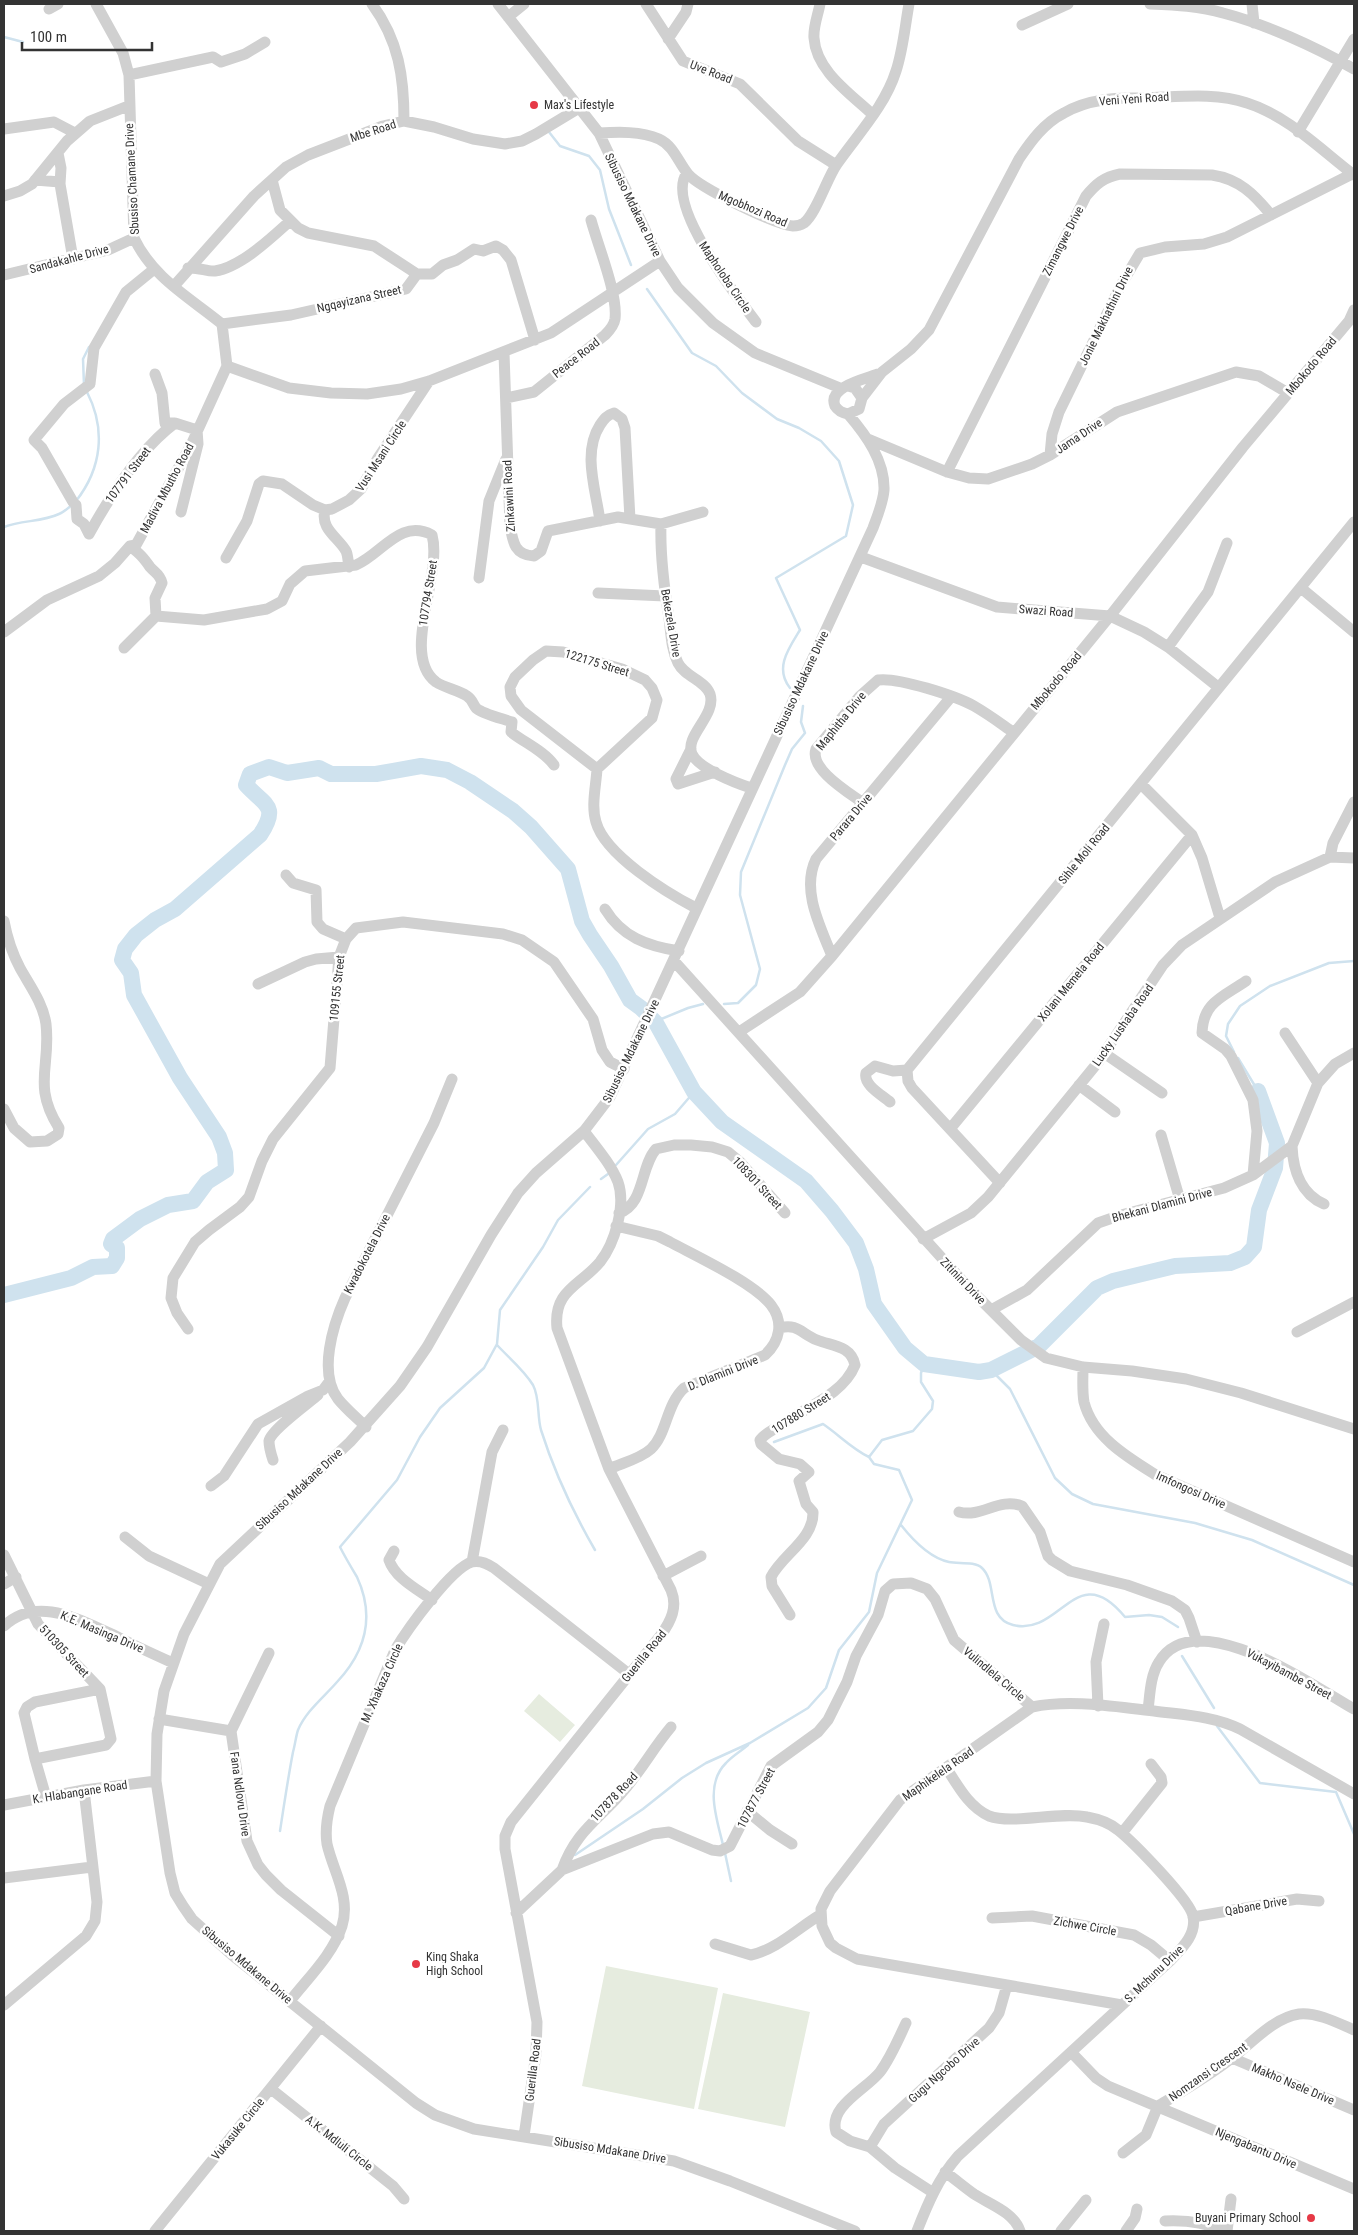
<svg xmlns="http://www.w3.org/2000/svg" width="1358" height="2235" font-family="'Roboto Condensed',sans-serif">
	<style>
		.green { fill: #e6ecdf }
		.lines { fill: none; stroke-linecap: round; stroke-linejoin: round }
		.stream { stroke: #cfe2ee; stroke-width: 2.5 }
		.river { stroke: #cfe2ee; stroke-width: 16 }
		.minor { stroke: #d0d0d0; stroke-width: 11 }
		.poi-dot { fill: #e63946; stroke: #fff; stroke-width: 2 }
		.labels { text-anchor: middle; stroke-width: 5; stroke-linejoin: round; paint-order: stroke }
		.street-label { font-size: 12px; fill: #333; stroke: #fff }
		.poi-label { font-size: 12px; fill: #333; stroke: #fff; text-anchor: start }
	</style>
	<rect width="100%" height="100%" fill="#fff"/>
	<path class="green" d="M539,1694L575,1725L560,1742L524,1711Z
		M606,1966L718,1988L694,2109L582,2086Z
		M723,1993L810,2012L785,2127L698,2109Z"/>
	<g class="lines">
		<path class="stream" d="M4,37L23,42
			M549,132L560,146L589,156L600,170L609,209L631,265
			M647,289L692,353L716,366L742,393L777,419L799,428L821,441L839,461L853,505L846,536L776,578L800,630C789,648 774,668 790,688
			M84,385L83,359L89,347
			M76,501C102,468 106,429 87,392
			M4,527C22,520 42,522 59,514C64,512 68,508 72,505
			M724,1004L738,1003L756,985L760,969L740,895L741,872L785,765L792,749L805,733L801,722L803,706
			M654,1022L688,1008L703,1004
			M1234,1052L1226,1036L1228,1024L1240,1006L1270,986L1329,963L1354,961
			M1238,1058L1258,1091
			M616,1165L648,1129L675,1114L694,1092
			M601,1179L608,1174
			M497,1345C509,1358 524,1370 533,1385C540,1398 537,1416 541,1430C554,1471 573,1512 595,1550
			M991,1370L1010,1389L1055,1478L1072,1494L1093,1504L1195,1523L1252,1540L1354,1585
			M774,1442L823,1424C838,1434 852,1449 869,1457
			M901,1525C912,1539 930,1558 949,1562C958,1564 975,1561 982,1568C998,1583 985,1618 1013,1625C1061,1637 1076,1557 1125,1617L1149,1615L1162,1617L1178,1627
			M1182,1656L1214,1708
			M1217,1726L1260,1783L1336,1792L1354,1834
			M280,1831C284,1805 288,1778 293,1752C295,1745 296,1736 298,1730C306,1711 324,1697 337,1682C366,1651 375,1616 357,1577C351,1567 345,1557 340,1547L397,1480L420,1437L440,1408L484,1368L497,1344L500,1310L543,1247L558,1220L590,1187
			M723,1845C717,1819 704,1785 726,1763C732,1756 741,1751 748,1745
			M725,1853L731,1881
			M575,1855L643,1809L682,1778L706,1763L750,1743L808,1708L826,1688L839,1650L869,1612L877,1573L912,1500L899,1470L874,1464L869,1457L882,1440L913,1431L932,1409L933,1401L921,1382V1373L924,1364"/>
		<path class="river" d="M4,1295L71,1278L93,1267L112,1266L117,1258V1248L111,1244L113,1239L140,1219L168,1205L193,1201L207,1182L226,1170L225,1153L219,1137L180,1078L134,995L131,973L122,960L125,949L136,935L155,920L175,909L260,835C280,805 264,805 246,785L250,774L269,767L287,773L319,768L331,774H376L421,766L447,770L470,782L513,811L531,827L568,869L582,921L590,935L611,966L630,1000L641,1008L656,1023L694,1092L722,1122L806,1181L832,1211L856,1243L866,1269L874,1304L905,1348L924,1364L979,1372L991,1370L1039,1346L1097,1288L1113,1281L1175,1266L1230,1263L1245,1257L1254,1247L1259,1210L1275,1168L1277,1143L1258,1091"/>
		<path class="minor" d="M96,4L123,53L129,75L134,238C153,278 189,297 222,324
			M372,4C399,41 404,77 404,121
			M498,4L599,133L660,261L678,288L713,323L755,353L840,388
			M646,4L683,61L740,84L798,141L836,165
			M820,4C818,15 813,27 814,38C816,71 851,94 872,114
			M1150,4C1175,5 1200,6 1223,13C1265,24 1316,47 1354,69
			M1252,4L1254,23
			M49,9L58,4
			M508,17L524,4
			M1022,25L1068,4
			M668,39L686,12L688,4
			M129,75L213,57L221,62L245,54L265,42
			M4,129L54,122L75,133
			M1298,132L1354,39
			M599,133C618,132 641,131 659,139C674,146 678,162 688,174C700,188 774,224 793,226C796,226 801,225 804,223C816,214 827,178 837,164C858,134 885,106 896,71C903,50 905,26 909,4
			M58,153L61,168L60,184L73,259
			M687,173C664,203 737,297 756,322
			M35,180L60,182
			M272,180L280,210L298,228L308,233L374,246L417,274
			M4,196L20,191L32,184L67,141L90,121L128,106
			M188,268C198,267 208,272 215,271C241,267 271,238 290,221
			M4,275L108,250L134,238
			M174,286L254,196L286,167L308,155L383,126L404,121L434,127L473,139L505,144L522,141L536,134L579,108
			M222,324L227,366L289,388L331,393L367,394L401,389L429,381L551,333L660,261
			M222,324L291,315L406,289L417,274H432L443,265L457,260L474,249L483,251L496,246L503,250L511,260L535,340
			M504,353L510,526C513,543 515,555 534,556L541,551L548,531L618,517L661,524L703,512
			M155,374L162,393L165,423H175
			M848,386L855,388L862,398L859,409L848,414C843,413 838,411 835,406C827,387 865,379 878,374
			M506,398L534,392L605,335C609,331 614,326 615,319C618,294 598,246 591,220
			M862,398L882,372L911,349L929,330L1019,159C1031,141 1044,123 1064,113C1076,106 1090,102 1103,100C1117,97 1132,98 1145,98C1179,97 1215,92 1247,103C1288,116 1321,150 1354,175
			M848,414C866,435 885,461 884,490C883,503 877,517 873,528L610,1097L584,1131L536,1173L518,1193L491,1235L427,1347L400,1386L350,1442L220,1564L184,1634L164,1691L157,1734L156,1781L170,1873L175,1893L183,1906L192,1919L232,1955L416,2103L435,2115L474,2129L674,2161L730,2181L855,2231
			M868,439L947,472L969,478L988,479L1032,464L1050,455L1117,412L1236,372L1259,376L1288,393
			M1050,455L1052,434L1059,412L1121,285L1140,253L1165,247L1204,244L1227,237L1352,174
			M947,472L1086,196C1096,184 1104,177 1120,174L1212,175C1239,179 1254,194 1271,215
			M73,502L42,448L34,440L64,404L90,384L94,348L126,292L153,270
			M76,505L77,519L84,524L89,534
			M325,510C320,529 338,537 346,551C348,555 348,562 349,567
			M600,521C596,490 582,453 600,425C604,419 607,415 614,413L622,419L625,428L630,519
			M661,524C660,555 664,587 669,618C671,633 671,649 678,663C685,677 705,680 710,694C717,715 684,736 692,754C699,769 736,783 751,788
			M89,534C110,496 140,449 175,423L197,430L198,444L181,512
			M861,557L997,607L1110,616L1144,632L1168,647L1218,687
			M226,558L247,521L259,484L263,481L282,484L313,505L325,510L332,509L349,500L361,489L378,458L429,381
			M479,578L489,501L506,459
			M1301,588L1354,632
			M598,593L665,596
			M156,616L204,620L267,609L282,601L290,584L305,571L356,565C382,554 400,518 432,535C443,575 400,655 436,682C445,688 458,690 467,696C472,699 473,704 476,708C482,714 504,719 512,722L511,732C525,743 544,751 554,765
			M4,632L47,600L99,576L115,563L130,546L136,545L191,445L227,366
			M1168,647L1208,592L1227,543
			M124,648L156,616L155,598L162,583C160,574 155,573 150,567C143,557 140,554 130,546
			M691,749L676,779L678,784L715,772
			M597,769L521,710L511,696L510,687L515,677L533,660L546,651L563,652L622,669L645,680L652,688L657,700L652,718L597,769C596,786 591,806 596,822C605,855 667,893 696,908
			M1141,784L1192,835L1202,858L1220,918
			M863,803C848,792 809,769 816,749L860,696L878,680C898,677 956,696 974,706C988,714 1000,723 1013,732
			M1330,857L1333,843L1354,802
			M286,875L293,883L316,890L317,922L323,929L346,939
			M605,909C622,937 647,946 679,951
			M4,921C7,937 12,953 20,968C30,986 43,1003 46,1024C51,1067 32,1085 59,1128L58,1134L47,1141L30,1142L14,1128L4,1109
			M832,956C820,926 801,890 816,859L951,697
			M674,961L968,1287L1021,1340L1046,1358L1083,1367L1132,1371L1186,1379L1241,1393L1354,1429
			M1246,981C1223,997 1203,1002 1202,1033L1225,1049L1231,1056L1253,1100L1257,1131L1253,1175
			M258,984L305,962L316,959L339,957
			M739,1032L800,992L832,956L1110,616L1243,447L1349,321L1354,310
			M1285,1033L1318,1083
			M1104,1053L1162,1093
			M1079,1085L1115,1112
			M890,1102C882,1095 863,1085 866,1073L875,1066L893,1071L907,1070
			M950,1129L1192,835
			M1161,1135L1180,1200
			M1292,1146C1293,1170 1301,1194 1324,1204
			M1000,1183L912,1088L908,1081L907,1070L1354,522
			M619,1213C645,1204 640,1167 656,1149L674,1145H691L712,1147L728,1152L740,1162L785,1213
			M923,1239L971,1213L988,1197L1099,1061L1163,965L1182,945L1275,882L1330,857L1354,858
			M991,1310L1027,1290L1098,1223L1121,1215L1224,1188L1253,1175L1292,1146L1318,1083L1335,1064L1354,1053
			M780,1328C797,1323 802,1334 817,1340C831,1346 851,1345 855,1365C843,1395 804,1408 779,1426C773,1430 764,1434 760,1440L761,1444L779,1459L800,1464L809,1472L799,1481L806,1504L813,1512C814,1539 782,1555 771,1577L772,1586L790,1615
			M188,1329L177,1313L171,1298L173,1278L195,1242L209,1230L240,1207L249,1197L262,1161L273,1139L330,1068L339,957L346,939L356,928L403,922L503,934L522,940L554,962L593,1019L602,1050L610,1062L624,1069
			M1297,1332L1354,1302
			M1083,1367C1083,1379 1082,1391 1084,1402C1093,1437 1127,1457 1156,1475L1354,1562
			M366,1427C357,1418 346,1409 338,1399C318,1373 333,1325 345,1298L434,1123L452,1079
			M273,1460C271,1454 269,1447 269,1441C271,1430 309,1403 318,1395
			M609,1469C622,1463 640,1459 651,1449C667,1434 666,1405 684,1388L765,1355C780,1341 784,1322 771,1305C754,1283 696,1256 670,1242L658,1236L616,1226
			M211,1486L224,1476L258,1424L308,1396L323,1390L329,1382
			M959,1512C982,1518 999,1497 1022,1506L1040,1532L1048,1556L1052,1560L1070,1571L1127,1585L1172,1601L1185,1610L1189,1618L1197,1642
			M125,1537L149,1556L209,1584
			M394,1551L389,1560C395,1578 417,1589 432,1600
			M4,1555L38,1624L100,1689L111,1739L106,1745L35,1759L46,1797
			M472,1562L492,1452L503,1430
			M663,1576L701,1556
			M4,1584L16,1577
			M4,1626C37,1595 79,1620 114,1635C133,1645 153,1654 173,1663
			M269,1653L231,1731L247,1841L258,1865L266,1875L281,1890L339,1936
			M1098,1706L1096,1662L1104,1624
			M1148,1710C1150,1695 1150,1676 1159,1662C1195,1602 1315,1687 1354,1709
			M159,1719L231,1731
			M35,1759L24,1713L27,1707L35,1702L100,1689
			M4,1805L84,1790L156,1781
			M747,1811L770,1830L792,1844
			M1122,1833L1162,1783L1161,1777L1151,1764
			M562,1870C576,1830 600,1819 625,1789C642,1769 654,1747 671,1727
			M4,1878L92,1867
			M516,1913L562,1870L653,1834L669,1832L712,1850L720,1851L730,1846L771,1766L818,1732L828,1720L847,1682L856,1656L878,1615L885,1591L893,1584L911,1583L927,1589L935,1599L954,1640L1032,1707
			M1193,1917L1297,1899L1319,1901
			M992,1918L1032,1916L1134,1935L1151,1945L1170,1961
			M715,1944L751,1955C776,1950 798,1928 820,1915
			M290,2001C308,1978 333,1954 342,1926C351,1897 333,1871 327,1844C325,1831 327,1818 330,1806L395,1650C407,1630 451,1568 472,1562C480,1560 488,1564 494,1568L629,1674
			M4,2005L86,1936L95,1921L97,1902L84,1790
			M1122,2005L857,1959L836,1948L830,1943L822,1926L821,1909L830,1891L900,1800L1032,1707C1072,1699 1115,1707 1154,1711C1184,1715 1213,1716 1240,1729L1354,1794
			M1071,2052L1096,2078L1108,2086L1354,2189
			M1232,2058L1354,2110
			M271,2089L393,2186L404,2199
			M1158,2106C1183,2091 1209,2076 1232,2058C1252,2043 1273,2018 1299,2014C1317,2012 1338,2023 1354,2030
			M524,2136L536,2054L537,2022L505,1849V1836L511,1822L661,1635C671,1621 678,1607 671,1590L609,1469L557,1328C553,1290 580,1286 600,1262C615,1243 626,1205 618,1182C611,1164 596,1147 584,1131
			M870,2147L850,2141L836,2132C828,2106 867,2089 880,2072C891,2057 898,2040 906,2023
			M1123,2153L1146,2135L1158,2106
			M945,2172C955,2179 964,2187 974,2194C989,2204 1014,2212 1020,2231
			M932,2192L895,2168L870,2147L884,2124L989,2028L999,2013L1007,1985
			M1165,2221C1186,2220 1205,2222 1224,2231
			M155,2231L321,2026
			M917,2231C928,2203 938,2179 958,2156L1170,1961C1181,1949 1197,1935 1193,1916C1190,1900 1133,1842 1118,1830C1110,1823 1098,1819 1087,1817C1059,1811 1013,1825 989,1816C969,1807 958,1786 947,1769
			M1061,2231L1086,2200
			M1126,2231L1135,2218L1137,2209
			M1227,2231L1231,2199"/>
	</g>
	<g class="poi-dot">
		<circle cx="534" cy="105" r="5"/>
		<circle cx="416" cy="1964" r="5"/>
		<circle cx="1311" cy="2218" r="5"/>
	</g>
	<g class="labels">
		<g class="street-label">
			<text transform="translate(711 72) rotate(21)" y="4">Uve Road</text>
			<text transform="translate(1134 99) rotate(-4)" y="4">Veni Yeni Road</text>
			<text transform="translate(373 131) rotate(-18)" y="4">Mbe Road</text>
			<text transform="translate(132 179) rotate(-93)" y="4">Sbusiso Chamane Drive</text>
			<text transform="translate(633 205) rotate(64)" y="4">Sibusiso Mdakane Drive</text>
			<text transform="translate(753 209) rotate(23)" y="4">Mgobhozi Road</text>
			<text transform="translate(1063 241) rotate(-63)" y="4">Zimangwe Drive</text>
			<text transform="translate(69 259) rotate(-15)" y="4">Sandakahle Drive</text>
			<text transform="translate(725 277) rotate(56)" y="4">Mapholoba Circle</text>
			<text transform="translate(359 299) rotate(-13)" y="4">Ngqayizana Street</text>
			<text transform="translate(1106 316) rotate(-64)" y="4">Jonie Makhathini Drive</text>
			<text transform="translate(576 358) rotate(-38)" y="4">Peace Road</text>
			<text transform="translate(1311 366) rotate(-50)" y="4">Mbokodo Road</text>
			<text transform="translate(1079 436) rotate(-34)" y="4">Jama Drive</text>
			<text transform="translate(381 456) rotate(-57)" y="4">Vusi Msani Circle</text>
			<text transform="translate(128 475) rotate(-53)" y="4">107791 Street</text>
			<text transform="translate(167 488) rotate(-62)" y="4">Madiva Mbutho Road</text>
			<text transform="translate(509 496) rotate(-93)" y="4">Zinkawini Road</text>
			<text transform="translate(428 593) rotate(-81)" y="4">107794 Street</text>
			<text transform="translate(1046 611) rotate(4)" y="4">Swazi Road</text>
			<text transform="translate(671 623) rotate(80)" y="4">Bekezela Drive</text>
			<text transform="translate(597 663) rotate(17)" y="4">122175 Street</text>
			<text transform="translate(1056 681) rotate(-50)" y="4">Mbokodo Road</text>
			<text transform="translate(801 683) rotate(-65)" y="4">Sibusiso Mdakane Drive</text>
			<text transform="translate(841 721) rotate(-51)" y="4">Maphitha Drive</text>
			<text transform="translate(851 817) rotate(-50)" y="4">Parara Drive</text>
			<text transform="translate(1084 854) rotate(-51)" y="4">Sihle Moli Road</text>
			<text transform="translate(1071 982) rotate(-51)" y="4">Xolani Memela Road</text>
			<text transform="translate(337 988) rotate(-84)" y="4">109155 Street</text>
			<text transform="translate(1123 1025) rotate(-55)" y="4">Lucky Lushaba Road</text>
			<text transform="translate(631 1051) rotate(-64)" y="4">Sibusiso Mdakane Drive</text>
			<text transform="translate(757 1183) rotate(47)" y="4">108301 Street</text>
			<text transform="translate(1162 1205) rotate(-15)" y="4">Bhekani Dlamini Drive</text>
			<text transform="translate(367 1254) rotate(-63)" y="4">Kwadokotela Drive</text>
			<text transform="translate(963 1281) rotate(46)" y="4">Zitinini Drive</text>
			<text transform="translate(723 1373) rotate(-22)" y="4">D. Dlamini Drive</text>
			<text transform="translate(801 1413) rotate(-32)" y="4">107880 Street</text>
			<text transform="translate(299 1489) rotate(-43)" y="4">Sibusiso Mdakane Drive</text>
			<text transform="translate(1191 1490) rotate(24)" y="4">Imfongosi Drive</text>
			<text transform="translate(102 1632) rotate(23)" y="4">K.E. Masinga Drive</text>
			<text transform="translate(64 1651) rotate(47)" y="4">510305 Street</text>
			<text transform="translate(644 1656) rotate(-51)" y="4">Guerilla Road</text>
			<text transform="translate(994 1674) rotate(40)" y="4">Vulindlela Circle</text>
			<text transform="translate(1289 1674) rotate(28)" y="4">Vukayibambe Street</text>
			<text transform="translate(382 1683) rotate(-66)" y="4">M. Xhakaza Circle</text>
			<text transform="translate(938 1774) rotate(-35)" y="4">Maphikelela Road</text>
			<text transform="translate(80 1792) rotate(-9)" y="4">K. Hlabangane Road</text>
			<text transform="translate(240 1794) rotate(82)" y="4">Fana Ndlovu Drive</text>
			<text transform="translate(614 1797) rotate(-47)" y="4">107878 Road</text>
			<text transform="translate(756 1798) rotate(-62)" y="4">107877 Street</text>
			<text transform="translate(1256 1906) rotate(-10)" y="4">Qabane Drive</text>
			<text transform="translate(1085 1926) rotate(10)" y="4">Zichwe Circle</text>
			<text transform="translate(247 1965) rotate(40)" y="4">Sibusiso Mdakane Drive</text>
			<text transform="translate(1154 1974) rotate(-44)" y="4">S. Mchunu Drive</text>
			<text transform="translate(533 2070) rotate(-83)" y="4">Guerilla Road</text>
			<text transform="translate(944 2070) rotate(-42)" y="4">Gugu Ngcobo Drive</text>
			<text transform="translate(1208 2072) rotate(-35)" y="4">Nomzansi Crescent</text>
			<text transform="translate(1293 2084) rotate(23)" y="4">Makho Nsele Drive</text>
			<text transform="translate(238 2129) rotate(-51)" y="4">Vukasuke Circle</text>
			<text transform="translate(339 2143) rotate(38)" y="4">A.K. Mdluli Circle</text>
			<text transform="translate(1256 2148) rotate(23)" y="4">Njengabantu Drive</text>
			<text transform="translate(610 2150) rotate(9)" y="4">Sibusiso Mdakane Drive</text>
		</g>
		<g class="poi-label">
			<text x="544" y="109">Max's Lifestyle</text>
			<text x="426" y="1961">King Shaka<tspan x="426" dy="14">High School</tspan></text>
			<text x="1301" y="2222" text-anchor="end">Buyani Primary School</text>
		</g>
	</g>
	<rect width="1358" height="2235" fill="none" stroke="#333333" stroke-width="10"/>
	<path d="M22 42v8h130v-8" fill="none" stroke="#333333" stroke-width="2.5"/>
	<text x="30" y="42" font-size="15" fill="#333333" stroke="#ffffff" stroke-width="4" paint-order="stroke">100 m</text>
</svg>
